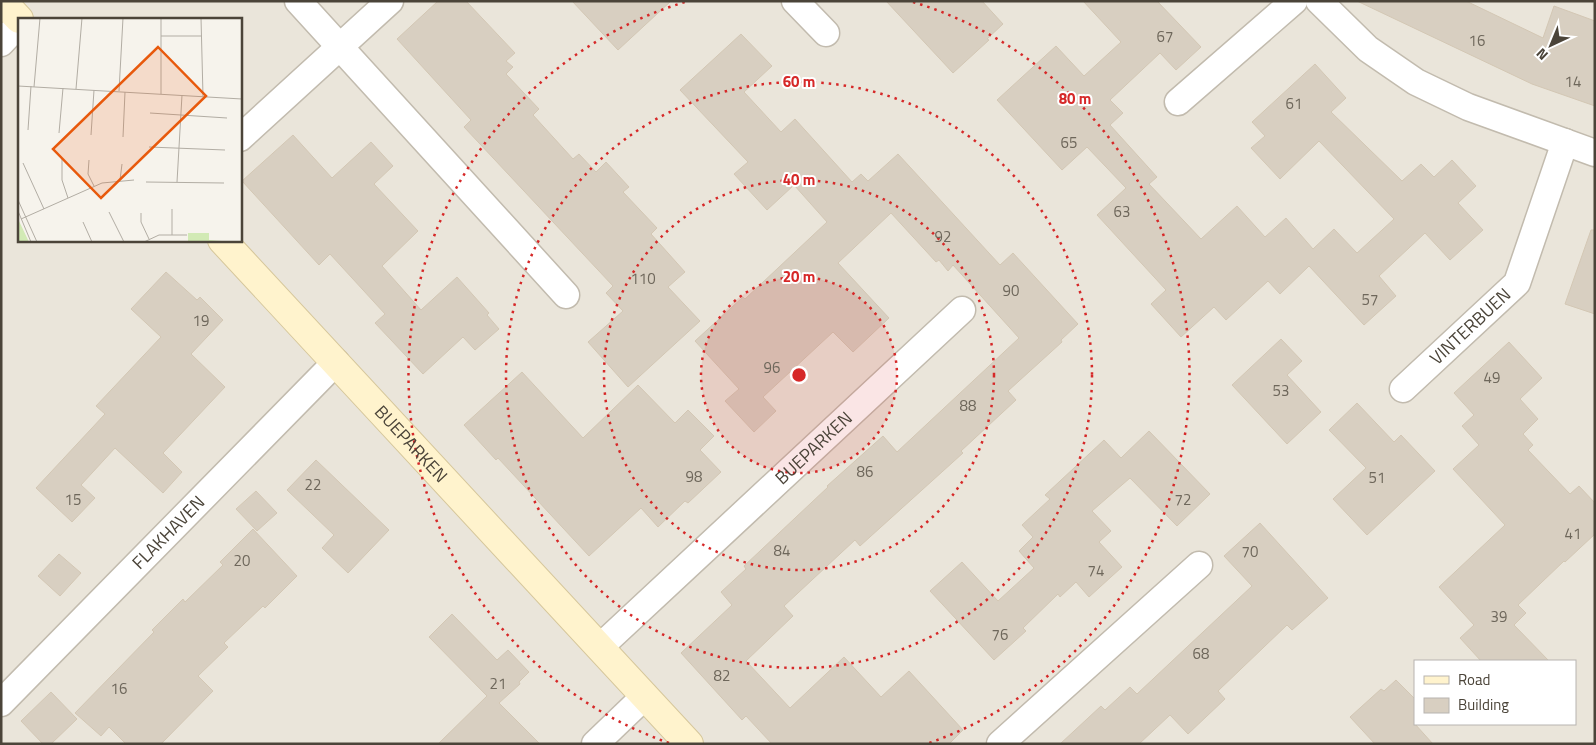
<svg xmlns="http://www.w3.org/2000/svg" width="1596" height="745" font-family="'Titillium Web',sans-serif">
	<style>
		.residential { fill: #eae5da; fill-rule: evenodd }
		.building { fill: #d8cfc1; stroke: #d3c7b4 }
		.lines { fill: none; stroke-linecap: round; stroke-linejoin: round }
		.street-casing { stroke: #c2bbae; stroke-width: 29 }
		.secondary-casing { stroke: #d6c79b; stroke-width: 30 }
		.street { stroke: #fff; stroke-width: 26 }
		.secondary { stroke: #fff3cd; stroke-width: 28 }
		.ring { fill: none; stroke: #d62828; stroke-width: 2.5; stroke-dasharray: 2.5 5 }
		.labels { text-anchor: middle; stroke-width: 4; stroke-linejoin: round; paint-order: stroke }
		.number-label { font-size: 15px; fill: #6e675b }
		.street-label { font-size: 18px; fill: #4b4439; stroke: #fff }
		.inset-road { fill: none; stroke: #b2ada4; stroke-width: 1 }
		.view { fill: #e8590c; fill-opacity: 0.15; stroke: #e8590c; stroke-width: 2.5 }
		.inset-edge { fill: none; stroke: #4b4439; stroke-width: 2.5 }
		.centre { fill: #d62828; stroke: #fff; stroke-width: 2.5 }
		.ring-label { font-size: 15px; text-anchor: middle; font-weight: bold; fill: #d62828; stroke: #fff; stroke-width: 4; stroke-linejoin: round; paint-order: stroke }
	</style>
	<rect width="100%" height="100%" fill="#f6f3ec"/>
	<path class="residential" d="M1,1H1595V744H1ZM19,19H240V240H19ZM1415,661H1575V724H1415Z"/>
	<path class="building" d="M438,1H466L515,53L506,61L513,67L506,74L539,109L533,115L573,159L579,154L596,172L606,162L629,187L623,192L657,228L651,234L685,272L668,287L700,321L628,387L588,342L623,311L606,293L613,286L464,127L471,120L397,39Z
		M572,1H671L618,50Z
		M886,1H982L1003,24L987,39L989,40L953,73Z
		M1083,1H1157L1201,47L1176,70L1160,53L1110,100L1123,113L1110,125L1157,177L1149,184L1201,239L1237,206L1265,237L1286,218L1313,249L1334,229L1357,253L1394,219L1319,141L1280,179L1251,148L1265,136L1252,122L1315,64L1346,98L1331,112L1402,181L1421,164L1434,177L1452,160L1476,186L1458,203L1483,230L1450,260L1425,233L1379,276L1396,296L1364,325L1309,266L1280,294L1268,281L1226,320L1214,307L1181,337L1151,304L1166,290L1097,215L1126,188L1087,147L1062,170L997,100L1056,46L1084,76L1121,42Z
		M1357,1H1466L1543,38L1554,6L1595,21V106L1532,84Z
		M741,34L772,66L744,92L781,132L795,119L852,182L861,174L868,181L898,154L1000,265L1013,253L1078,324L1061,340L1062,342L1008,391L1016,400L961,451L963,453L860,546L855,540L784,606L793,616L746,661L790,708L844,657L881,697L909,671L963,730L949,744H772L746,716L742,720L681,653L732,605L721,592L746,569L744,566L828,487L827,486L883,436L897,452L1019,338L953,265L948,271L939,260L936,262L891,213L838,263L889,318L853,352L833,332L763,397L776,411L754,432L725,401L739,389L695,341L743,297L745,299L827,222L794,185L767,210L734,174L748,162L680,90Z
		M293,135L332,178L371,142L393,166L374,184L418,231L382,266L421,310L457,277L489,313L487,315L499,329L475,350L463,337L423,374L375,323L385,314L330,254L319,265L242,181Z
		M1591,230H1595V314L1565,304Z
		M166,272L197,300L200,297L223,320L191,354L225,387L163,453L182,472L163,493L115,448L81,485L95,498L72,522L36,488L105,414L96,406L161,337L131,309Z
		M1281,339L1302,361L1287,375L1321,412L1287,444L1232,385Z
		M1509,342L1542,378L1520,399L1538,419L1523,434L1533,445L1528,450L1570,494L1579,486L1595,503V534L1565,562L1564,561L1518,605L1526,613L1514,625L1549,661H1481L1460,638L1474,625L1439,587L1505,525L1453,469L1479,445L1462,426L1474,415L1454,393Z
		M522,372L583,438L638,385L675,423L688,410L714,436L700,450L721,472L688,503L685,501L658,527L641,508L589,556L498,458L496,460L464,425Z
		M1357,403L1394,442L1401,435L1435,471L1367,535L1333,499L1366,468L1329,430Z
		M1149,431L1210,494L1177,526L1130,478L1092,511L1111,531L1099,542L1122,567L1089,597L1076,582L1060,597L1058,594L1023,628L1026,631L994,660L930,591L962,562L998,601L1034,568L1019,551L1033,537L1022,525L1050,499L1045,495L1104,440L1121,458Z
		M316,460L389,530L348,573L322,548L334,535L287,490Z
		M256,491L277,513L257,531L236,509Z
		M1260,523L1328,598L1292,630L1287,625L1218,691L1225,699L1188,734L1170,715L1139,744H1060L1101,706L1105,710L1130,687L1137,694L1252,586L1224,556Z
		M253,529L297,576L265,608L263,606L224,643L228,647L198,676L213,691L161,744H126L109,727L101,736L75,713L154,632L152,630L183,599L185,602L223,565L220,562Z
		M59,554L81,573L60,596L38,576Z
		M452,614L497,660L508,650L529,672L519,682L520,684L499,703L540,744H438L487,696L429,637Z
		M1396,680L1415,699V724L1433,744H1375L1350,717L1381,689L1384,691Z
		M51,692L77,719L51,744H43L21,721Z"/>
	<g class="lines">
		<g class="street-casing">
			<g id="street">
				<path d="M298,1L566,295"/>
				<path d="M795,1L826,33"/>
				<path d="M1319,1L1368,49L1416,82L1468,107L1595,153"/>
				<path d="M1,43L19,24"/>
				<path d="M1178,102L1294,1"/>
				<path d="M240,138L390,1"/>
				<path id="s1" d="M1403,389L1517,283L1565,142"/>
				<path id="s2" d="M600,647L962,310"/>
				<path id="s3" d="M1,703L336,362"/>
				<path d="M595,744L645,696"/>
				<path d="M1000,744L1199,565"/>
			</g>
		</g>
		<g class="secondary-casing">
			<g id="secondary">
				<path d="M2,1L19,19"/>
				<path id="s4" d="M222,240L689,744"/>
			</g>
		</g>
		<use href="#street" class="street"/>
		<use href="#secondary" class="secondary"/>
	</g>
	<circle cx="799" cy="375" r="98" fill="#d62828" fill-opacity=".12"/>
	<g class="ring">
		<circle cx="799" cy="375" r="98"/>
		<circle cx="799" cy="375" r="195"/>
		<circle cx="799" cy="375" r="293"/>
		<path d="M669 743A390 390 0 0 1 685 2M913 2A390 390 0 0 1 929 743"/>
	</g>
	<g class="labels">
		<g class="number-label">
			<text x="1165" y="42">67</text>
			<text x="1477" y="46">16</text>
			<text x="1573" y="87">14</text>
			<text x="1294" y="109">61</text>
			<text x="1069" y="148">65</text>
			<text x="1122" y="217">63</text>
			<text x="943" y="242">92</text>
			<text x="643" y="284">110</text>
			<text x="1011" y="296">90</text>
			<text x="1370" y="305">57</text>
			<text x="201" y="326">19</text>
			<text x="772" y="373">96</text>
			<text x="1492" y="383">49</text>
			<text x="1281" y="396">53</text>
			<text x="968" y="411">88</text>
			<text x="865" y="477">86</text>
			<text x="694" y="482">98</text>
			<text x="1377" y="483">51</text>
			<text x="313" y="490">22</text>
			<text x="73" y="505">15</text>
			<text x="1183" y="505">72</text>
			<text x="1573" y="539">41</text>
			<text x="782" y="556">84</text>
			<text x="1250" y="557">70</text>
			<text x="242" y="566">20</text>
			<text x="1096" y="576">74</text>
			<text x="1499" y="622">39</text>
			<text x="1000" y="640">76</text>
			<text x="1201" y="659">68</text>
			<text x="722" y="681">82</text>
			<text x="498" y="689">21</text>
			<text x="119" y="694">16</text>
		</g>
		<g class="street-label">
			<text dy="6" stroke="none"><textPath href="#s1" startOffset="92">VINTERBUEN</textPath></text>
			<text dy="6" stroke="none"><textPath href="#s4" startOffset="278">BUEPARKEN</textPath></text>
			<text dy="6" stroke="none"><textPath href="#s2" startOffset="292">BUEPARKEN</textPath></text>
			<text dy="6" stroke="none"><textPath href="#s3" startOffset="239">FLAKHAVEN</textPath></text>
		</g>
	</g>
	<g transform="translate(18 18)">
		<rect width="224" height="224" fill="#f6f3ec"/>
		<path d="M0,200L1,203L11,224H0ZM170,215H191V222L217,224H170Z" fill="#d2eab5"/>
		<path class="inset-road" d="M183,0L185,78M143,18H184M0,68L224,81M16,69L22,0M58,71L64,0M101,73L105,0M143,76V0M132,95L209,100M10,112L13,68M41,115L45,70M73,117L76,72M105,119L107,74M131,129L207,132M44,140V162L50,180M71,142L70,156L76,168M5,145L26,191M102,162L104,146M128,164L206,165M159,164L164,77M0,182L19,224M0,193L13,224M91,194L106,224M123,195V204L131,221M3,201L84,165L116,162M65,204L74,224M154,217V191M126,224L141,217H169"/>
		<path class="view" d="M140,29L188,78L83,180L35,131Z"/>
		<rect width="224" height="224" class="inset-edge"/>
	</g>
	<circle cx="799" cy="375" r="8" class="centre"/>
	<g class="ring-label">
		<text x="799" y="87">60 m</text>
		<text x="1075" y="104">80 m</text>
		<text x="799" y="185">40 m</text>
		<text x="799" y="282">20 m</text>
	</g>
	<rect width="1596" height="745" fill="none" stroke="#4b4439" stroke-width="5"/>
	<rect x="1414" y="660" width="162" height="65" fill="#ffffff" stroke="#b7b4b0"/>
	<rect x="1424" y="676" width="25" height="8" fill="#fff3cd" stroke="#b7b4b0"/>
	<text x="1458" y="685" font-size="15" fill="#4b4439">Road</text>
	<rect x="1424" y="698" width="25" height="15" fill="#d8cfc1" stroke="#b7b4b0"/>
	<text x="1458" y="710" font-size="15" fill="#4b4439">Building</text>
	<g transform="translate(1551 45) rotate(224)" stroke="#ffffff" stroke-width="4" paint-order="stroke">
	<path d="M0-4L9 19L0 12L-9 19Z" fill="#4b4439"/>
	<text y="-8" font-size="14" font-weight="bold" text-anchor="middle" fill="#4b4439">N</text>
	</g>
</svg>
